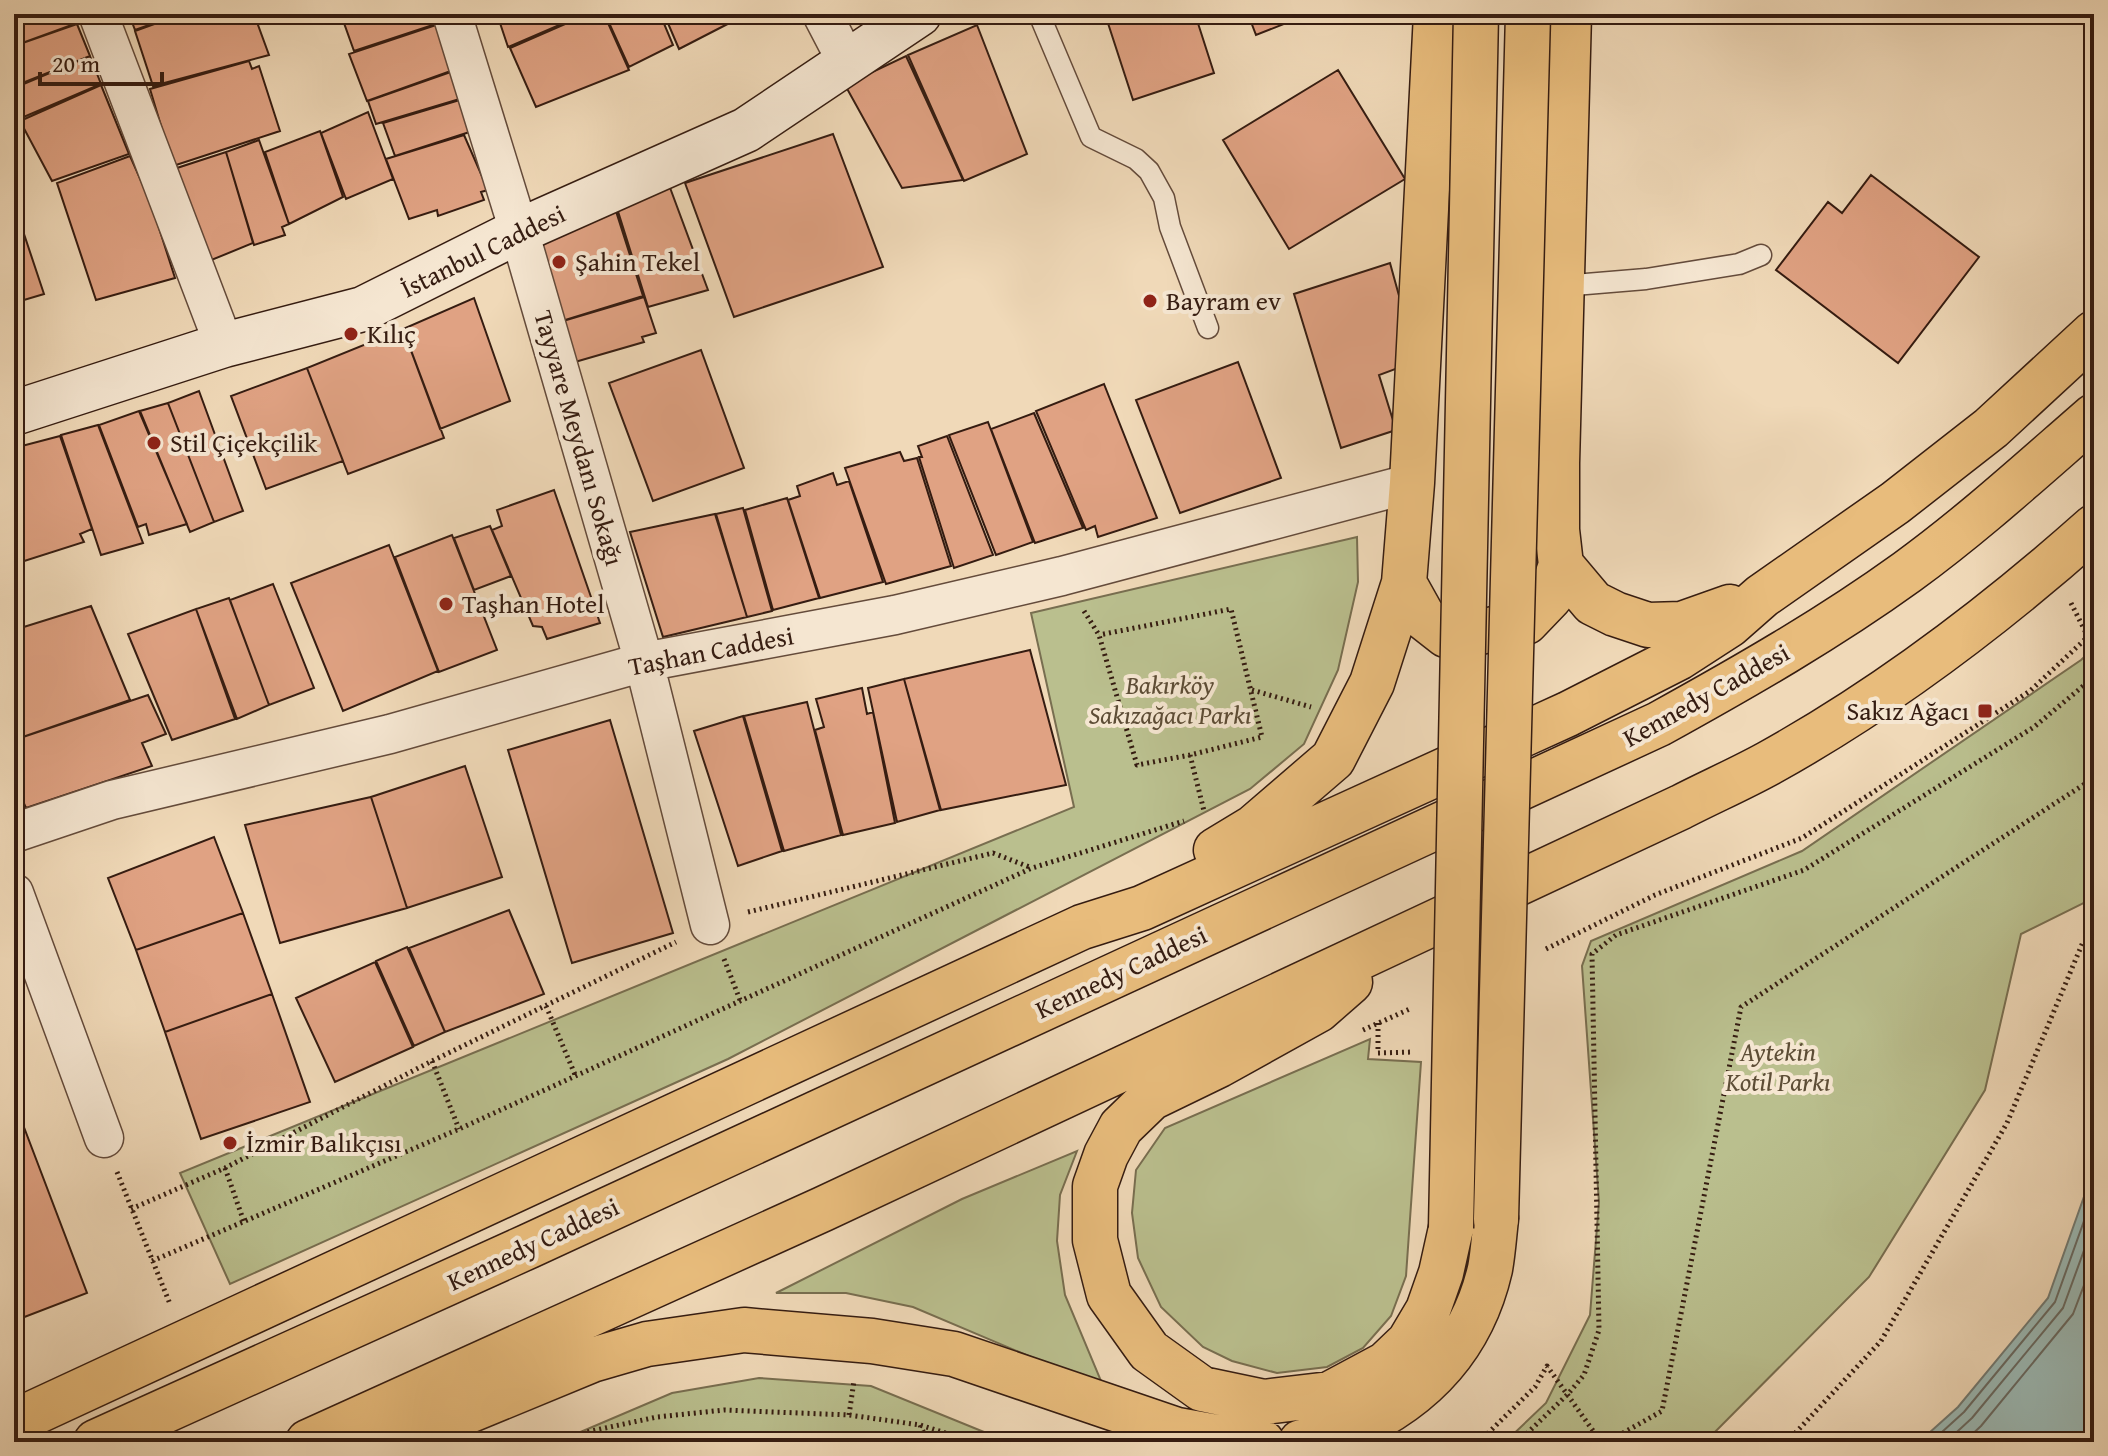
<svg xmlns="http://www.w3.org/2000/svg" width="2108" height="1456" font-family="'Gentium Book Plus',serif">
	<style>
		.green { fill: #babf8e; stroke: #786e50; stroke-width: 2 }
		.water { fill: #9bb9b5; stroke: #727a73; stroke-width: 2 }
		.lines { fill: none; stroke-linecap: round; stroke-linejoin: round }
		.shore { stroke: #686a63; stroke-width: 2 }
		.building { fill: #e0a283; stroke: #351c11; stroke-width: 2 }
		.lane-casing { stroke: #644b3b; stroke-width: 23 }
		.street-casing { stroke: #644b3b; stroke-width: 41 }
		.secondary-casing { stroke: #351c11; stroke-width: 47 }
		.highway-casing { stroke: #351c11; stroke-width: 47 }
		.path { stroke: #351c11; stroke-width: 5; stroke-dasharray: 2 4; stroke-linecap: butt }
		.lane { stroke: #f5e6d1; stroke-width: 20 }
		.street { stroke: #f5e6d1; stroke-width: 38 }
		.secondary { stroke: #f5e6d1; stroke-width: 44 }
		.highway { stroke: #e8bc7c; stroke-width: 44 }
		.highway-bridge-casing { stroke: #351c11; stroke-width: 47; stroke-linecap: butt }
		.highway-bridge { stroke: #e8bc7c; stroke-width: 44 }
		.poi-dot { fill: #8f2418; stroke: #f5e6d1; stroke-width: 3 }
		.labels { text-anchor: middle; stroke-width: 8; stroke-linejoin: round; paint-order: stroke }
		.street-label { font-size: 26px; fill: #351c11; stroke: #f5e6d1 }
		.poi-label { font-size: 26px; fill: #351c11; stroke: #f5e6d1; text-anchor: start }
		.park-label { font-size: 26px; font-style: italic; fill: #5d4d36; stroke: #f5e6d1 }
	</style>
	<rect width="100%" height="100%" fill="#f0d9b8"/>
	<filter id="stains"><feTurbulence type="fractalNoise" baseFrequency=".0025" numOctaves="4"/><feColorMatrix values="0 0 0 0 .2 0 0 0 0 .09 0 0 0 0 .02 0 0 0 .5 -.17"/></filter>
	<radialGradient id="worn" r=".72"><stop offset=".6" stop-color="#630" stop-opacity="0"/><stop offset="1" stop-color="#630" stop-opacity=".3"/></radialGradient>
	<path class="green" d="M1357,537L1358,582L1338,670L1304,744L1250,789L728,1059L230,1284L180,1173L1074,807L1031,613Z
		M2094,648V898L2021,934L1985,1090L1869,1277L1705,1442H1505L1546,1403L1590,1315L1599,1202L1582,966L1591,941L1802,851L2081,660Z
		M1370,1039L1368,1059L1421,1062L1406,1276L1391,1316L1363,1348L1327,1367L1277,1373L1232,1361L1203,1347L1161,1307L1138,1258L1132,1213L1136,1170L1165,1128Z
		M1077,1151L1060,1195L1057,1241L1065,1295L1104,1388L913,1307L846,1293H776L962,1199Z
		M759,1378L871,1386L984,1432L1016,1442H557L672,1393Z"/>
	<path class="water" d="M2094,1161V1442H1919L1958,1407L2048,1298L2086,1191Z"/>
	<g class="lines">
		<path class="shore" d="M1931,1442L1964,1412L2055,1302L2094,1193
			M1946,1442L1972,1418L2063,1308L2094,1223
			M1964,1442L1981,1426L2073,1314L2094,1259"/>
	</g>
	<path class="building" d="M20,14H77L80,22L14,46V16Z
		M129,14H180L135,30Z
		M182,14H254L269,55L153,86L135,31Z
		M340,14H367L343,23Z
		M369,14H446L448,20L354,51L344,23Z
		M497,14H585L508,47Z
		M588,14H604L629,70L536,107L510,48Z
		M605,14H660L673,45L629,67Z
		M664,14H747L679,49Z
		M1105,14H1195L1214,73L1133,100Z
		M1248,14H1309L1256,35Z
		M448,21L462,67L367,101L349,54Z
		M77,24L90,56L15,86L14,46Z
		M977,25L1027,154L964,181L908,55Z
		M90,56L101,84L19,119L14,106V88Z
		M906,56L963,180L902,188L845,85Z
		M249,61L252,69L259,66L280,131L173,166L150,89Z
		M462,68L473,95L376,124L368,101Z
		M1338,70L1405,179L1289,249L1223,140Z
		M101,85L129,154L52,181L20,121Z
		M473,96L482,128L395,156L383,123Z
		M368,112L393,179L346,199L321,133Z
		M320,131L343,197L289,224L265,152Z
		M833,134L883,267L734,317L685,183Z
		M464,135L488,190L481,192L484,200L438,216L437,210L409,219L386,159Z
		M259,140L289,224L282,227L285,235L254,245L226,152Z
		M226,152L253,243L209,261L177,168Z
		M130,156L151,203L175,278L96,300L57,183Z
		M1871,175L1979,257L1898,363L1776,270L1828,202L1842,213Z
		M669,185L708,290L648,307L616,205Z
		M14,204L44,294L14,303Z
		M614,205L643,296L562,321L537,230Z
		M1390,263L1417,361L1379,375L1396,430L1341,448L1294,294Z
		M644,297L656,333L642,337L644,342L575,362L563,321Z
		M474,298L510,401L440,429L403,329Z
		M403,329L444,438L348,474L307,368Z
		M701,350L744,468L653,501L609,383Z
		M1238,362L1281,478L1180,513L1136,400Z
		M307,368L343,461L266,489L231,396Z
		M1104,384L1157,518L1098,537L1095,526L1086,530L1036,411Z
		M199,391L243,511L214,522L168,403Z
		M168,403L214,522L190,532L140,411Z
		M139,411L187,524L149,535L146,524L138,527L99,425Z
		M1034,413L1083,528L1035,543L991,429Z
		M988,422L1033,542L996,555L949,435Z
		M98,425L143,543L101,555L61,435Z
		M60,436L92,529L80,534L84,542L18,563L14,552V448Z
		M947,436L993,555L954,568L919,457H922L918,446Z
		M900,452L904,461L917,458L951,566L886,584L845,468Z
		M833,473L837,485L849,481L883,582L820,598L788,500L800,496L797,486Z
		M554,490L600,623L547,639L542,627L533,626L492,530L502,526L497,510Z
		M787,498L819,598L773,610L745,510Z
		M743,508L772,611L747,617L716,514Z
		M715,514L747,617L663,637L630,532Z
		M490,526L511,576L474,590L454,538Z
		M452,535L497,650L439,672L395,557Z
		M389,545L438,671L343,711L291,583Z
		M273,584L314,688L269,705L230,600Z
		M229,598L269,705L237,719L196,609Z
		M91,606L130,700L14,740V630Z
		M196,609L235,719L172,740L128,634Z
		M1030,650L1066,785L941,810L904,679Z
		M904,679L940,810L897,822L868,688Z
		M862,688L867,714L873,712L895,823L843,835L815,730L824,727L816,699Z
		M148,695L166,734L142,743L152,766L26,808L14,781V740Z
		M807,702L841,835L784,851L744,716Z
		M743,716L782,851L738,866L694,731Z
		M610,720L673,933L572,963L508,750Z
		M465,766L502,877L407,908L371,797Z
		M371,797L407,908L280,943L245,825Z
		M214,837L243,913L136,950L108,878Z
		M509,910L544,994L445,1032L409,948Z
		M243,913L272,994L165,1032L136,950Z
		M407,947L445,1032L414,1046L376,961Z
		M375,962L413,1047L335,1082L296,998Z
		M272,994L310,1102L201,1139L165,1032Z
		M14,1101L87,1293L14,1321Z"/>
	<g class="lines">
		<g class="lane-casing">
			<path id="lane" d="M1039,14L1091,137L1136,159L1149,171L1164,198L1170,227L1208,328
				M1562,286L1646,279L1739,264L1761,255
				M448,1421L472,1442"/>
		</g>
		<g class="street-casing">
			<path id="street" d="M98,14L224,345
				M452,14L519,231L644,662L710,925
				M822,14L847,62
				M14,833L112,800L390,734L644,662L895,615L1062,576L1412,483
				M14,893L104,1138"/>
		</g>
		<g class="secondary-casing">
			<path id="secondary" d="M14,413L224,345L363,309L519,231L746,130L919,14"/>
		</g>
		<g class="highway-casing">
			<path id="highway" d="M1561,565L1593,603L1615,614L1648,625L1682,624L1730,607
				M1404,583L1423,617L1446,635L1480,632L1526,622L1550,597L1561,565L1557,530V463L1569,14
				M1216,850L1254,827L1333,759L1372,683L1404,583L1412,483L1436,14
				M1350,982L1318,1010L1219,1065L1151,1098L1121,1127L1106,1155L1095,1186V1240L1109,1295L1149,1351L1202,1389L1264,1402L1330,1394L1386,1364L1409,1342L1428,1310L1441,1273L1451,1228
				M14,1422L1082,927L1142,908L1568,714L1678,658L1729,625L1762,596L1895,503L1991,428L2094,333
				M96,1442L529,1246L1659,724C1744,677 1828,629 1907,572C1973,524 2033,469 2094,416
				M308,1442L823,1209L1681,807C1710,792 1740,779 1769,763C1886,698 1994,616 2094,527
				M393,1442L592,1360L647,1344L744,1330L872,1341L954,1354L1177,1430L1239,1441L1262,1442
				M1301,1442C1317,1439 1335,1437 1350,1431C1422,1399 1472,1347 1490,1269C1493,1253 1494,1236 1496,1219"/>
		</g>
		<path class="path" d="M2071,603L2094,649
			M1084,611L1099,635L1137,765L1190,755L1262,737L1231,609L1099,635
			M1252,690L1311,707
			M1190,755L1204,811
			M748,912L993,853L1032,868
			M1546,949L1655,895L1802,838L2030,691L2094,631
			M724,959L740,1000
			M546,1006L576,1077
			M1378,1023V1053L1413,1052
			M1363,1030L1412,1008
			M432,1061L459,1129
			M225,1168L244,1222
			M117,1172L170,1304
			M131,1209L225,1168L432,1061L676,942
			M152,1261L459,1129L1032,868L1184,821
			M849,1415L854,1381
			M920,1425L928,1442
			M553,1442L591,1431L657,1417L724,1410L849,1415L920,1425L974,1442
			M1479,1442L1535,1387L1547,1366L1601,1442
			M1518,1442L1568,1394L1584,1375L1599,1330L1592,954L1616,935L1804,870L2034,727L2094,677
			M1607,1442L1662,1411L1741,1007L2094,778
			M1787,1442L1881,1341L2007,1123L2083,942L2094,936"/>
		<use href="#lane" class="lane"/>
		<use href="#street" class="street"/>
		<use href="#secondary" class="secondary"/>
		<use href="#highway" class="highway"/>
		<g class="highway-bridge-casing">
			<path id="highway-bridge" d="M1496,1219L1528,14
				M1451,1228L1476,14"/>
		</g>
		<use href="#highway-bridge" class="highway-bridge"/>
	</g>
	<g class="poi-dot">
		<circle cx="559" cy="262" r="8"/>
		<circle cx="1150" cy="301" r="8"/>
		<circle cx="351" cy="334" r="8"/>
		<circle cx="154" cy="443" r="8"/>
		<circle cx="446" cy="604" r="8"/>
		<rect x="1977" y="703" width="16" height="16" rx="4"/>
		<circle cx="230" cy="1143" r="8"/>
	</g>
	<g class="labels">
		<g class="street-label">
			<text transform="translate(483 251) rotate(-26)" y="9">İstanbul Caddesi</text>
			<text transform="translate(579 438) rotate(74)" y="9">Tayyare Meydanı Sokağı</text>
			<text transform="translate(711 651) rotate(-11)" y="9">Taşhan Caddesi</text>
			<text transform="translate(1706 695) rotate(-29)" y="9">Kennedy Caddesi</text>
			<text transform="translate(1121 972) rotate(-25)" y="9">Kennedy Caddesi</text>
			<text transform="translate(533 1244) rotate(-25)" y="9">Kennedy Caddesi</text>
		</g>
		<g class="poi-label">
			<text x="575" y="271">Şahin Tekel</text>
			<text x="1166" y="310">Bayram ev</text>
			<text x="367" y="343">Kılıç</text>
			<text x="170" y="452">Stil Çiçekçilik</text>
			<text x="462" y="613">Taşhan Hotel</text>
			<text x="1969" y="720" text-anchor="end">Sakız Ağacı</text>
			<text x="246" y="1152">İzmir Balıkçısı</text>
		</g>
		<g class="park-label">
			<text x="1170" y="694">Bakırköy<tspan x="1170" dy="30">Sakızağacı Parkı</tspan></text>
			<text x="1778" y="1061">Aytekin<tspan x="1778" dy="30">Kotil Parkı</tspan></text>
		</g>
	</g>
	<rect width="2108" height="1456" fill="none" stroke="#f0d9b8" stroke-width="48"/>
	<rect x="16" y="16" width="2076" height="1424" fill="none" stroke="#351c11" stroke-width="4"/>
	<rect x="24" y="24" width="2060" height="1408" fill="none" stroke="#351c11" stroke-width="2"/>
	<path d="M40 72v12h122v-12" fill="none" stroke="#351c11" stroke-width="4"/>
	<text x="52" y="72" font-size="24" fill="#351c11" stroke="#f5e6d1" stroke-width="6" paint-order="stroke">20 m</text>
	<rect width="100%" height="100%" filter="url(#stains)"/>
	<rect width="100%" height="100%" fill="url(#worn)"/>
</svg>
